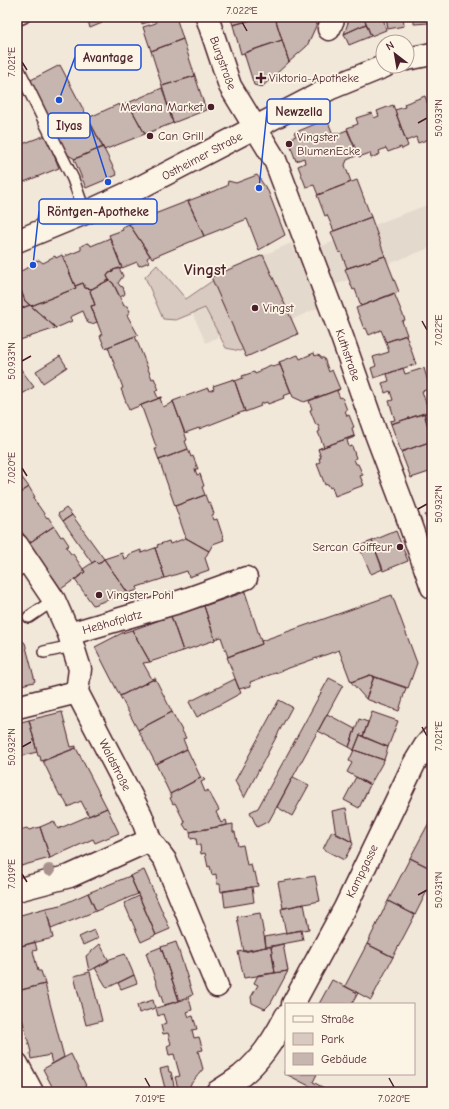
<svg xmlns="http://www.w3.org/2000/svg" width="449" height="1109" font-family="'Comic Neue',sans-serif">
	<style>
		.built { fill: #e4d9cd }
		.green { fill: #d8cac0; stroke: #917476 }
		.building { fill: #c7b6af; stroke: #4a1f2b }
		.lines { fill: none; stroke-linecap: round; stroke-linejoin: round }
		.service-casing { stroke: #4a1f2b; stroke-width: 14 }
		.minor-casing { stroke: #4a1f2b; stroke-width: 25 }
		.secondary-casing { stroke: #4a1f2b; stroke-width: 25 }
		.service { stroke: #fcf5e5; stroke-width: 11 }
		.minor { stroke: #fcf5e5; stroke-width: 22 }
		.secondary { stroke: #fcf5e5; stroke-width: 22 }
		.tree { fill: #a9918e }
		.ticks { fill: none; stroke: #4a1f2b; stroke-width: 1.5 }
		.poi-dot { fill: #4a1f2b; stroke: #fcf5e5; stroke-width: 1.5 }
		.labels { text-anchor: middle; stroke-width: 3.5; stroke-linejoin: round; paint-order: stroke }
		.street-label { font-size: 12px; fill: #4a1f2b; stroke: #fcf5e5 }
		.poi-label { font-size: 12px; fill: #4a1f2b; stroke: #fcf5e5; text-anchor: start }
		.district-label { font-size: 16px; font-weight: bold; fill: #4a1f2b; stroke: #fcf5e5 }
		.leader { fill: none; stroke: #1d4ed8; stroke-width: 1.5 }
		.callout-dot { fill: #1d4ed8; stroke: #fcf5e5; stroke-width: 1.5 }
		.callout { fill: #fcf5e5; stroke: #1d4ed8; stroke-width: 1.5 }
		.callout-label { font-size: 13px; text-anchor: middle; font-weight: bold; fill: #4a1f2b }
		.neatline { fill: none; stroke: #4a1f2b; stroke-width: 1.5 }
		.ticks-label { font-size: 10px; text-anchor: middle; fill: #4a1f2b }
	</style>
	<rect width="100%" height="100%" fill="#f1e8da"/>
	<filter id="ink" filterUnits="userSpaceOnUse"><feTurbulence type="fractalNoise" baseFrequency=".025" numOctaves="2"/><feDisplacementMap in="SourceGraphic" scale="8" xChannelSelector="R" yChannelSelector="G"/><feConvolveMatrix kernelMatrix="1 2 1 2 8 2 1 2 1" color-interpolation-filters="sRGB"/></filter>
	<g filter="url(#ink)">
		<path class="built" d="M432,203V247L314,293L320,307L291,320L234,329L206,343L189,306L217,292V276L291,243L297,256L374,225Z"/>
		<path class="green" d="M157,265L186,299L215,279L246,348L240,351L226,348L205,308L176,320L163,319L145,277Z"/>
		<path class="building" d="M87,17H100L102,23L90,28Z
			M140,17H165L142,24Z
			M165,17H176L183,39L151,51L143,27L156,23L155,20Z
			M230,17H258V18L233,25Z
			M262,17H275L282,40L241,54L233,25Z
			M320,17L307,46L289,62L275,18Z
			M350,17H364L366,24L344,34Z
			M364,17H383L386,30L371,36Z
			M386,17H403L404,26L388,29Z
			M414,17H429V23L414,24Z
			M366,24L371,36L349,45L344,34Z
			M183,39L195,76L162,86L151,51Z
			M282,40L289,62L262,87L254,85L244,53Z
			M60,65L103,147L75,159L68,155L29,81Z
			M195,76L206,110L173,123L162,86Z
			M162,88L173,123L145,134L128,103Z
			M425,96L432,115V138L418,143L416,137L406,141L395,110L405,107L404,104Z
			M432,99V115L427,101Z
			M128,103L145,134L104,150L88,118L119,104L120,106Z
			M393,105L408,146L402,149L401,147L388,152L386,148L379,151L380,154L371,158L370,153L359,157L347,128L358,124L356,118L372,113L374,118L379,116L377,111Z
			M327,119L332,132L337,134L347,130L358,155L347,160L345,165L351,182L318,195L314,185L306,187L298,166L305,163L304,158L296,161L288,139L296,136L294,133Z
			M46,135L59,168L24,182L17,164V146Z
			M103,147L117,175L86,188L74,159Z
			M17,164L24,182L17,185Z
			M257,175L268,191L285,235L259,250L247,219L204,236L188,201L227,186L228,181L236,183Z
			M357,180L371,217L334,231L327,215L325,216L317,195Z
			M188,201L204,236L152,258L129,224Z
			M371,217L385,256L347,268L341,252L339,253L331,232Z
			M129,224L150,256L147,258L149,262L139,266L137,262L122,268L109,235L123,230L122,227Z
			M110,238L122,268L113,270V272L109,273L107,276L109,280L92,289L85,288L83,283L75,286L63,257L81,250V246L87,243L90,244L91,246Z
			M62,255L76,288L31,306L25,301L17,280V273L33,265L34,262L39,260L43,263L49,260V259L55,256L56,258Z
			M263,255L298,334L246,357L211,277Z
			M385,256L399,292L361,306L355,289L353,290L345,269Z
			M119,268L123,276L118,283L120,286L123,287L125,293L124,295L120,297L113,283L109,280L107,276L109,273L113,272V270Z
			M17,280L25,301L30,305L17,310Z
			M109,280L113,283L124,306H127L130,311L127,315L138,335L105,348L100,336L102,335L91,306L95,305L90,291L93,288Z
			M83,283L85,288L92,289L90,291L95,305L91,306L97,322L92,324L88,323L83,311L70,317L72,321L56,328L31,306L76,288L75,286Z
			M394,293L405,320L402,321L407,335L386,342L381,330L369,335L366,328L364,329L356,308Z
			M30,305L56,328L17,341V310Z
			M406,335L416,364L374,378L371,368L376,366L373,357L389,352L386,342Z
			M135,336L152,379L154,378L159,390L155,391L158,398L162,397L129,410L121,389L123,388L108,347Z
			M314,353L315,356L317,355L320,356L321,358H324L329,372L332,370L340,389L304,402L293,397L279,362L298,355L300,359Z
			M60,356L67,367L43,383L36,371Z
			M279,362L291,393L283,396L284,398L268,404L267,402L260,404L261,406L245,412L234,379L235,381L243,378L242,376L254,372L255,374L260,372L259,370L271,365L272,367L280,365Z
			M17,364L34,387L17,397Z
			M403,368L405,374L424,368L430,389L422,391L429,412L391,424L390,421L395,420L389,401L393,400L390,391L385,393L382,383L389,381L387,374Z
			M234,379L245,411L199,429V428L185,433L173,401L208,388L209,391L214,389L213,386Z
			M340,389L337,391L340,398L342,397L347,410H345L347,416L349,415L354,427L352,428L354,436L318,449L324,447L318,432L320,431L318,424L316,425L310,410L312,409L309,401Z
			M160,398L163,407L172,403L173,401L187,440L185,441L188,449L159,460L155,449H157L141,405Z
			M432,411V441L424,413Z
			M424,413L432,441L401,452L391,424Z
			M354,436L355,437L347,440L349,447L352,446L356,458L354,459L356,464H358L363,475L360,476L364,485L335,496L332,487L330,488L328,484L325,485L317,464L320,462L319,458H321L318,449Z
			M432,441V471L411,478L401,452Z
			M188,449L191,457L193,456L198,469H195L197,475L200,474L204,486L202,487L205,495L175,506L159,460Z
			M17,471L29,487L17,495Z
			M29,487L35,497L33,498L47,518L48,517L54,526L29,543L17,524V495Z
			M205,495L208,503L210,502L214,514L212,515L214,520L217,519L224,540L213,544L209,551L186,538L175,506Z
			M66,508L72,515L63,521L58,514Z
			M432,513V533L425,515Z
			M72,515L104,559L98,564L95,561L92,563L63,521Z
			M54,526L61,537L63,536L69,545L66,547L71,554H73L85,572L61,589L29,543Z
			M396,531L408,561L383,571L372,541Z
			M186,538L209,551L205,558L209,570L189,577L187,571L165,578L155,548L158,547L157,545L169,541L170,544Z
			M372,541L383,569L371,574L359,546Z
			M155,548L165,578L137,587L138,590L128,593L104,559L122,553L124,559L129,557L128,555L141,550V553Z
			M104,559L128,593L93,605L75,580L85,572L83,569L95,561L98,564Z
			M245,592L262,644L228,657L221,637L215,639L204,606Z
			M392,595L417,663L408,688L370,675L351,682L339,650L250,682L251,686L239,689L227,657L262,644L261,641Z
			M204,606L215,640L183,651L171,616Z
			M171,616L183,651L150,662L132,630Z
			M132,630L150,662L143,663L152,679L155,678L156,680H152L120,696L95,647L122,633Z
			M17,638L18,642L23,641L25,643L35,681L34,682L17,686Z
			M370,675L374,676L366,699L351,682Z
			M374,677L406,688L399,711L366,699Z
			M329,678L343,685L269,821L257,827L250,812L258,808Z
			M235,679L241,693L197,717L189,702Z
			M152,680H156L172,712L138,730L120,696Z
			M279,700L292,707L244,798L235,781Z
			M62,712L71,747L76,746V748L41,761L40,756H38L29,720Z
			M172,712L186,738L183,739L187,749L156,764L138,730Z
			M372,712L398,721L388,747L363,737Z
			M327,714L355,729L349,747L318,731Z
			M359,719L368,722L363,736L360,735L354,750L349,747Z
			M29,720L37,752L17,757V723Z
			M360,735L388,747L384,760L354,750Z
			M76,748L107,808L89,816L81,801L68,807L62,795L60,796L43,761Z
			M187,749L201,778L170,794L156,764Z
			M354,750L384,760L370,785L347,772L352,763L349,761Z
			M202,777L205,780L201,782L205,792L208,790L219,810L216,812L221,823L226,820L227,823V825L190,832L188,829L187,830L183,824L185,823L175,803L173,804L170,798L172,797L170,794Z
			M293,777L309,785L292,816L277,807Z
			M356,777L370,785L359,808L344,800Z
			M107,808L119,833L95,843L93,839L50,858L40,827L54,821L58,829Z
			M346,808L352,842L336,834L332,811Z
			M432,817V869L410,858Z
			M233,824V832H235L238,846L243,845L247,865L251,864L253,873L255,872L258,886L221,892L220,884H217L216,874L212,875L210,866L208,867L205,853L201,854L200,845H197L196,838L191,839L190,832Z
			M40,827L50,858L17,867V831L27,828L29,830Z
			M332,831L352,842L353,844L344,860L323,849Z
			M410,858L432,869V881L415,915L388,901Z
			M144,870L170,929L156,935L130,876Z
			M130,876L138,894L96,911L88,893Z
			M315,876L320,901L283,908L278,882Z
			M252,887L254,902L225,907L223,891Z
			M88,893L96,911L51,929L46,908L61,905Z
			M139,896L156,935L141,942L124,903Z
			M388,901L415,915L393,957L367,944Z
			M304,904L309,929L286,933L281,909Z
			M46,908L53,938L17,947V916Z
			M260,913L266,947L244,952L237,917Z
			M94,930L98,938L83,945L79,937Z
			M301,930L303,940L266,947L265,937Z
			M35,942L37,950L33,951L38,971H41L45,984L17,991V947Z
			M176,942L193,995L179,1000L161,947Z
			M100,944L109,961L89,971L86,956Z
			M283,944L288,971L275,973L271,947Z
			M367,944L393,957L371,1000L345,986Z
			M161,947L179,1001L164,1005L146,953Z
			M266,947H271L275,973L244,978L238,952Z
			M125,954L134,975L107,988L95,968L110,959Z
			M288,971L271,1003L265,1009L252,1003L251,997L258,985L254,983L258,975Z
			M90,972L102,1021L86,1025L74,976Z
			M134,975L137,983L121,989L118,983Z
			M332,980L358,993L352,1004H319Z
			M45,984L64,1057L52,1064L50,1055L31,1059L30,1053L31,1052L17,1000V991Z
			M189,998L192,1010L187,1012L189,1017L193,1016L197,1029L192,1030L194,1038L199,1037L203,1050L198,1051L203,1069L190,1085L191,1088L187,1089L184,1092H179L175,1077L180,1076L174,1054L169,1055L167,1046L171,1044L168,1033L163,1034L161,1025L166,1023L163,1014L158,1016L156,1008Z
			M153,1000L155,1008L139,1013L137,1005Z
			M71,1054L89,1092H55L43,1069Z
			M168,1067L169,1072H171L175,1090L166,1092L160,1069Z
			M286,1068V1074H317L313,1082L324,1088L321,1092L284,1073Z"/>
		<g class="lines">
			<g class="service-casing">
				<path id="service" d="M17,20L24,17
					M17,66L73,179L85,213
					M17,571L29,562
					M29,617L54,600
					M44,652L72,646"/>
			</g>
			<g class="minor-casing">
				<path id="minor" d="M207,17L230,86L275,160L342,337L375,431L406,513L432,587
					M329,29L334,17
					M17,545L54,600L69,634L80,669L77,692L141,815L150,840L165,860L217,986
					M69,634L182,601L246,578
					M17,707L77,692
					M17,890L70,876L150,840
					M293,1004L345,908L414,764L425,746L432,738
					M17,1064L32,1092
					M217,1092C225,1087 233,1082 241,1076C260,1061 275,1038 286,1016"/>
			</g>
			<g class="secondary-casing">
				<path id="secondary" d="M407,59L432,54
					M17,241L85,213L137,189L331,88L385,66"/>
			</g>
			<use href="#service" class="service"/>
			<use href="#minor" class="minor"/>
			<use href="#secondary" class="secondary"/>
		</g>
		<circle class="tree" cx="49" cy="870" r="6"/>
	</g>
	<path class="ticks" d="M242,22L247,31M22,62L27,70M418,123L427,118M422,321L427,330M22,361L31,356M22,468L27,476M418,509L427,504M422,727L427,736M22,747L31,742M22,874L27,882M418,895L427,890M145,1078L150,1087M389,1078L394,1087"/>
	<g class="poi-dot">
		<path d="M259 72h4v4h4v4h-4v4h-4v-4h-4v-4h4z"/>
		<circle cx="211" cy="107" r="4"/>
		<circle cx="150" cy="136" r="4"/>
		<circle cx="289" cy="144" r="4"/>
		<circle cx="255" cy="308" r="4"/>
		<circle cx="400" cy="547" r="4"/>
		<circle cx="99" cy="595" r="4"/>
	</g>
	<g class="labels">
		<g class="street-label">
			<text transform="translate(223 63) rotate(70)" y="4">Burgstraße</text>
			<text transform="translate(202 156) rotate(-28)" y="4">Ostheimer Straße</text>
			<text transform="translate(348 355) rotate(71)" y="4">Kuthstraße</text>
			<text transform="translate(112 622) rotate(-16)" y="4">Heßhofplatz</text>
			<text transform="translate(115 765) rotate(63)" y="4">Waldstraße</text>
			<text transform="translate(362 871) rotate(-64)" y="4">Kampgasse</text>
		</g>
		<g class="poi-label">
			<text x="269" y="82">Viktoria-Apotheke</text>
			<text x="203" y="111" text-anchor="end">Mevlana Market</text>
			<text x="158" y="140">Can Grill</text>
			<text x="297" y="141">Vingster<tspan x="297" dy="14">BlumenEcke</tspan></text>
			<text x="263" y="312">Vingst</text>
			<text x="392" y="551" text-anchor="end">Sercan Coiffeur</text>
			<text x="107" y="599">Vingster Pohl</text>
		</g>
		<g class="district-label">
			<text x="205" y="275">Vingst</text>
		</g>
	</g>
	<path class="leader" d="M59 100L75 57M259 188L267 111M108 182L90 125M33 265L39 211"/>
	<g class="callout-dot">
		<circle cx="59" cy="100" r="4"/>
		<circle cx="259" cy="188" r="4"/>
		<circle cx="108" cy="182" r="4"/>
		<circle cx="33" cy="265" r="4"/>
	</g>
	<g class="callout">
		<rect x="75" y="45" width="66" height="25" rx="4"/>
		<rect x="267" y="99" width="63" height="25" rx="4"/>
		<rect x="48" y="113" width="42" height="25" rx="4"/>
		<rect x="39" y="199" width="118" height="25" rx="4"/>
	</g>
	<g class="callout-label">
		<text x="108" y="62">Avantage</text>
		<text x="299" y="116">Newzella</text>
		<text x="69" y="130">Ilyas</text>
		<text x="98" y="216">Röntgen-Apotheke</text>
	</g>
	<rect width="449" height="1109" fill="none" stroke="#fcf5e5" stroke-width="44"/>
	<rect x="285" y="1003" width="130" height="72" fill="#fcf5e5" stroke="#b59f9b"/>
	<rect x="293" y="1016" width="20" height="6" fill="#fcf5e5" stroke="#b59f9b"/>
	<text x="321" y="1023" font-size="12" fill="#4a1f2b">Straße</text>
	<rect x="293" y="1033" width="20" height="12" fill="#d8cac0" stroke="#b59f9b"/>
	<text x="321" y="1043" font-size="12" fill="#4a1f2b">Park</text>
	<rect x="293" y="1053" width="20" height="12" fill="#c7b6af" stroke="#b59f9b"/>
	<text x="321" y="1063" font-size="12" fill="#4a1f2b">Gebäude</text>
	<g transform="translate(395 54) rotate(329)"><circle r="19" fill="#fcf5e5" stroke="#b59f9b"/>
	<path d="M0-3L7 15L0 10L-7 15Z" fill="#4a1f2b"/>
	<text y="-6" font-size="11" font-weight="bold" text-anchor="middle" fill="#4a1f2b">N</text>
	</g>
	<rect x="22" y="22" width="405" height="1065" class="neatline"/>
	<g class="ticks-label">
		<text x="242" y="14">7.022°E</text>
		<text transform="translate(11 62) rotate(-90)" y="4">7.021°E</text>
		<text transform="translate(438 118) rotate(-90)" y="4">50.933°N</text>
		<text transform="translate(438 330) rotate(-90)" y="4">7.022°E</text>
		<text transform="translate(11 361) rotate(-90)" y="4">50.933°N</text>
		<text transform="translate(11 468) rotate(-90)" y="4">7.020°E</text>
		<text transform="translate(438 504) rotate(-90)" y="4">50.932°N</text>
		<text transform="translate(438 736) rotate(-90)" y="4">7.021°E</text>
		<text transform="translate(11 747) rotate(-90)" y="4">50.932°N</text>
		<text transform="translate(11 874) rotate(-90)" y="4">7.019°E</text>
		<text transform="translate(438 890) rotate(-90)" y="4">50.931°N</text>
		<text x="150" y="1102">7.019°E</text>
		<text x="394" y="1102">7.020°E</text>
	</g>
</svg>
